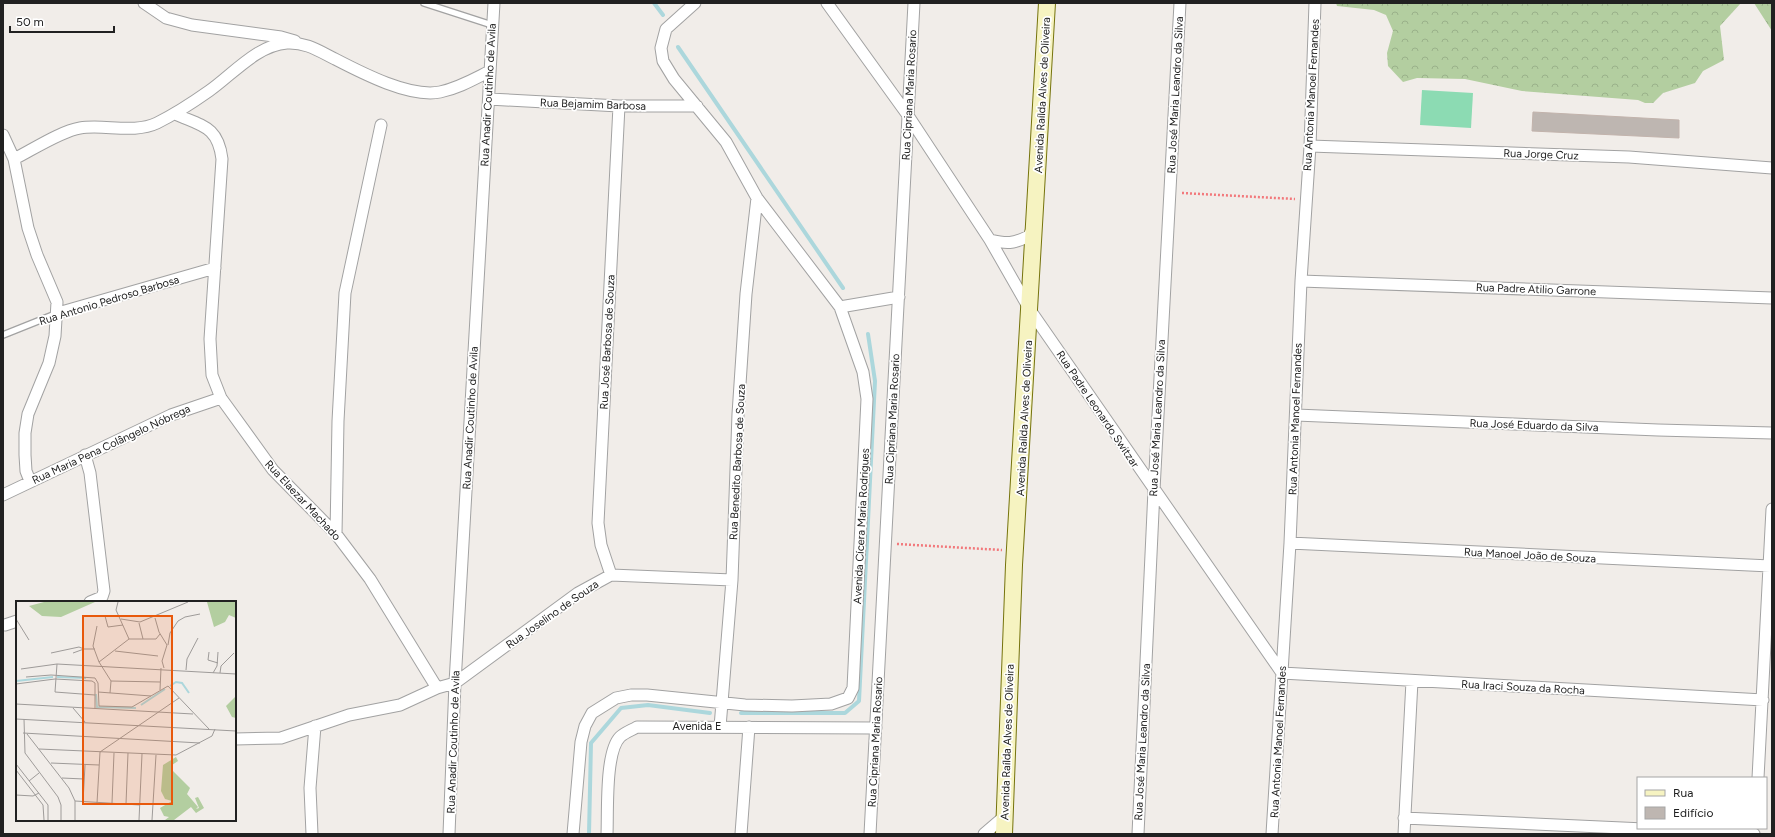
<svg xmlns="http://www.w3.org/2000/svg" width="1775" height="837" font-family="Figtree,sans-serif">
	<style>
		.forest { fill: url(#forest-crowns) }
		.pitch { fill: #8cdbb3 }
		.lines { fill: none; stroke-linecap: round; stroke-linejoin: round }
		.stream { stroke: #acd7dc; stroke-width: 4 }
		.building { fill: #beb6b1; stroke: #c2b3ac }
		.lane-casing { stroke: #a2a2a2; stroke-width: 8 }
		.street-casing { stroke: #a2a2a2; stroke-width: 13 }
		.secondary-casing { stroke: #75730c; stroke-width: 18 }
		.path { stroke: #f2787b; stroke-width: 2.5; stroke-dasharray: 2 2; stroke-linecap: butt }
		.lane { stroke: #fff; stroke-width: 5.5 }
		.street { stroke: #fff; stroke-width: 11 }
		.secondary { stroke: #f6f3c1; stroke-width: 16 }
		.labels { text-anchor: middle; stroke-width: 3.5; stroke-linejoin: round; paint-order: stroke }
		.street-label { font-size: 11px; fill: #212121; stroke: #fff }
		.inset-river { fill: none; stroke: #acd7dc; stroke-width: 2 }
		.inset-road { fill: none; stroke: #9e9b99; stroke-width: 1 }
		.view { fill: #e8590c; fill-opacity: 0.15; stroke: #e8590c; stroke-width: 2 }
		.inset-edge { fill: none; stroke: #212121; stroke-width: 2 }
	</style>
	<defs>
		<pattern id="forest-crowns" width="20" height="18" patternUnits="userSpaceOnUse"><rect width="20" height="18" fill="#b3cea0"/><path d="M2 6a3 3 0 1 1 6 0M12 15a3 3 0 1 1 6 0" fill="none" stroke="#9ab18a"/></pattern>
	</defs>
	<rect width="100%" height="100%" fill="#f1ede9"/>
	<path class="forest" d="M1336,3H1741L1720,26L1724,60L1703,71L1695,83L1663,93L1653,103H1645L1638,100L1522,91L1465,79L1417,78L1403,82L1388,66L1387,53L1393,31L1386,15L1374,10L1337,6Z
		M1754,3H1772V31Z"/>
	<path class="pitch" d="M1422,90L1473,93L1471,128L1420,125Z"/>
	<g class="lines">
		<path class="stream" d="M654,3L663,15
			M678,47L843,288
			M741,713H845L859,701L875,381L868,334
			M589,834L591,743L621,708L648,705L710,713"/>
	</g>
	<path class="building" d="M1533,112L1679,120V138L1532,131Z"/>
	<g class="lines">
		<g class="lane-casing">
			<path id="lane" d="M424,3L492,25
				M3,335L58,313"/>
		</g>
		<g class="street-casing">
			<path id="street" d="M144,3L166,18L192,25L281,37L295,41
				M827,3L907,114L990,240L1030,310L1282,673L1763,700
				M489,99L619,106H697
				M175,114C202,126 218,126 222,159L210,339L212,375L221,398L273,470L336,534L370,579L437,688L455,683L578,593L611,575L732,580
				M3,135L14,159L28,228L37,255L57,302L55,336L49,363L28,414L25,433V455L26,471L30,481
				M1310,146L1629,157L1772,168
				M14,159C32,150 61,131 80,128C104,124 134,134 157,123C175,114 192,103 209,91C232,75 257,45 287,43C306,42 319,51 335,59C362,73 410,98 440,92C459,88 474,79 490,71
				M990,240C1007,244 1013,244 1029,236L1033,227
				M1301,281L1772,298
				M840,307L899,297
				M58,313L215,268
				M1296,415L1658,430L1772,433
				M85,455L90,473L104,591L102,597L90,602
				M3,495L171,415L221,398
				M336,534L338,421L345,293L381,125
				M1290,543L1770,566
				M611,575L601,545L598,523L619,106
				M5,625L17,621
				M720,727L732,580L738,414L746,294L757,198
				M235,739L281,738L349,715L400,705L437,688
				M1758,778L1772,509
				M1404,818L1754,834
				M312,834L310,788L315,726
				M449,834L455,683L494,3
				M573,834L581,742L585,726L592,713L616,698L631,695H647L745,705L792,706L831,704L848,698L853,688L867,399L863,372L840,307L757,198L726,142L674,79L663,61L661,48L666,29L695,3
				M607,834C608,812 605,752 620,737C624,733 632,730 637,727L876,728
				M741,834L749,727
				M870,834L914,3
				M984,834L1005,816
				M1138,834L1154,490L1180,3
				M1272,834L1290,543L1301,281L1310,146L1315,3
				M1404,834L1412,681"/>
		</g>
		<g class="secondary-casing">
			<path id="secondary" d="M1004,834L1014,565L1047,3"/>
		</g>
		<path class="path" d="M1182,193L1295,199
			M897,544L1002,550"/>
		<use href="#lane" class="lane"/>
		<use href="#street" class="street"/>
		<use href="#secondary" class="secondary"/>
	</g>
	<g class="labels">
		<g class="street-label">
			<text transform="translate(488 95) rotate(-87)" y="4">Rua Anadir Coutinho de Avila</text>
			<text transform="translate(909 95) rotate(-87)" y="4">Rua Cipriana Maria Rosario</text>
			<text transform="translate(1042 95) rotate(-87)" y="4">Avenida Raílda Alves de Oliveira</text>
			<text transform="translate(1175 95) rotate(-87)" y="4">Rua José Maria Leandro da Silva</text>
			<text transform="translate(1311 95) rotate(-87)" y="4">Rua Antonia Manoel Fernandes</text>
			<text transform="translate(593 104) rotate(2)" y="4">Rua Bejamim Barbosa</text>
			<text transform="translate(1541 154) rotate(2)" y="4">Rua Jorge Cruz</text>
			<text transform="translate(1536 289) rotate(2)" y="4">Rua Padre Atilio Garrone</text>
			<text transform="translate(109 300) rotate(-17)" y="4">Rua Antonio Pedroso Barbosa</text>
			<text transform="translate(607 342) rotate(-87)" y="4">Rua José Barbosa de Souza</text>
			<text transform="translate(1098 409) rotate(56)" y="4">Rua Padre Leonardo Switzar</text>
			<text transform="translate(470 418) rotate(-87)" y="4">Rua Anadir Coutinho de Avila</text>
			<text transform="translate(1024 418) rotate(-87)" y="4">Avenida Raílda Alves de Oliveira</text>
			<text transform="translate(1157 418) rotate(-87)" y="4">Rua José Maria Leandro da Silva</text>
			<text transform="translate(892 419) rotate(-87)" y="4">Rua Cipriana Maria Rosario</text>
			<text transform="translate(1295 419) rotate(-88)" y="4">Rua Antonia Manoel Fernandes</text>
			<text transform="translate(1534 425) rotate(2)" y="4">Rua José Eduardo da Silva</text>
			<text transform="translate(111 444) rotate(-25)" y="4">Rua Maria Pena Colângelo Nóbrega</text>
			<text transform="translate(737 462) rotate(-87)" y="4">Rua Benedito Barbosa de Souza</text>
			<text transform="translate(303 500) rotate(47)" y="4">Rua Elaezar Machado</text>
			<text transform="translate(861 526) rotate(-87)" y="4">Avenida Cícera Maria Rodrigues</text>
			<text transform="translate(1530 555) rotate(3)" y="4">Rua Manoel João de Souza</text>
			<text transform="translate(552 614) rotate(-35)" y="4">Rua Joselino de Souza</text>
			<text transform="translate(1523 687) rotate(3)" y="4">Rua Iraci Souza da Rocha</text>
			<text x="697" y="730">Avenida E</text>
			<text transform="translate(453 742) rotate(-88)" y="4">Rua Anadir Coutinho de Avila</text>
			<text transform="translate(875 742) rotate(-87)" y="4">Rua Cipriana Maria Rosario</text>
			<text transform="translate(1007 742) rotate(-88)" y="4">Avenida Raílda Alves de Oliveira</text>
			<text transform="translate(1142 742) rotate(-87)" y="4">Rua José Maria Leandro da Silva</text>
			<text transform="translate(1278 742) rotate(-87)" y="4">Rua Antonia Manoel Fernandes</text>
		</g>
	</g>
	<g transform="translate(16 601)">
		<rect width="220" height="220" fill="#f1ede9"/>
		<path d="M28,1H79L45,16L26,15L13,5ZM191,1H220V17L213,14L209,21L198,26ZM219,96H220V117L216,116L210,105ZM160,156L162,160L156,164V169L174,187L171,193L182,206L180,208L183,207L179,197L182,196L188,207L180,212L175,206L158,219H149L153,216L148,215L144,207L156,200L149,198L145,190L147,164Z" fill="#b3cea0"/>
		<path class="inset-river" d="M41,76L70,77M0,80L37,76M154,85L160,81L166,82L173,92M80,93L81,106L120,107M125,104L149,88"/>
		<path class="inset-road" d="M102,1L100,9L113,38M89,15L92,26L107,24M139,17L143,31L151,44L146,60L148,67M0,18L13,39M105,18L124,21L172,1M123,22L127,38M81,25L77,45L83,61M152,44L154,32L162,20L169,16L184,13M99,50L142,55M193,51L192,59L202,62M35,52L63,46L68,48M57,52L68,48H79M5,68L41,63M170,69L171,58L182,37M197,72L201,65L202,51M204,72L205,65L218,52M10,76L35,74L79,77L82,82L83,105L116,106L152,85L193,128M95,80L144,81M0,83L39,78L76,80L79,82V108M144,89L145,67M82,91L135,95M94,92L95,80L83,61L113,38H140L144,33M79,94L39,91L41,63L220,73M0,103L177,113M57,107L69,121M0,118L220,130M8,118L9,152L42,196L45,204V219M7,132L184,142M11,133L53,187L59,200V219M23,148L160,154L196,135L199,128M35,162L83,164M0,163L32,204V219M0,169L27,204L28,219M46,177L68,178M13,180L23,172M0,194L17,195L23,192M59,200L124,204M67,201L69,164M81,202L84,151L163,97M96,202L98,152M110,203L112,152M123,219L126,153M136,219L140,154"/>
		<path class="view" d="M67,15H156V203H67Z"/>
		<rect width="220" height="220" class="inset-edge"/>
	</g>
	<rect width="1775" height="837" fill="none" stroke="#212121" stroke-width="8"/>
	<rect x="1637" y="777" width="130" height="52" fill="#ffffff" stroke="#a6a6a6"/>
	<rect x="1645" y="790" width="20" height="6" fill="#f6f3c1" stroke="#a6a6a6"/>
	<text x="1673" y="797" font-size="12" fill="#212121">Rua</text>
	<rect x="1645" y="807" width="20" height="12" fill="#beb6b1" stroke="#a6a6a6"/>
	<text x="1673" y="817" font-size="12" fill="#212121">Edifício</text>
	<path d="M10 26v6h104v-6" fill="none" stroke="#212121" stroke-width="2"/>
	<text x="16" y="26" font-size="12" fill="#212121" stroke="#ffffff" stroke-width="3" paint-order="stroke">50 m</text>
</svg>
